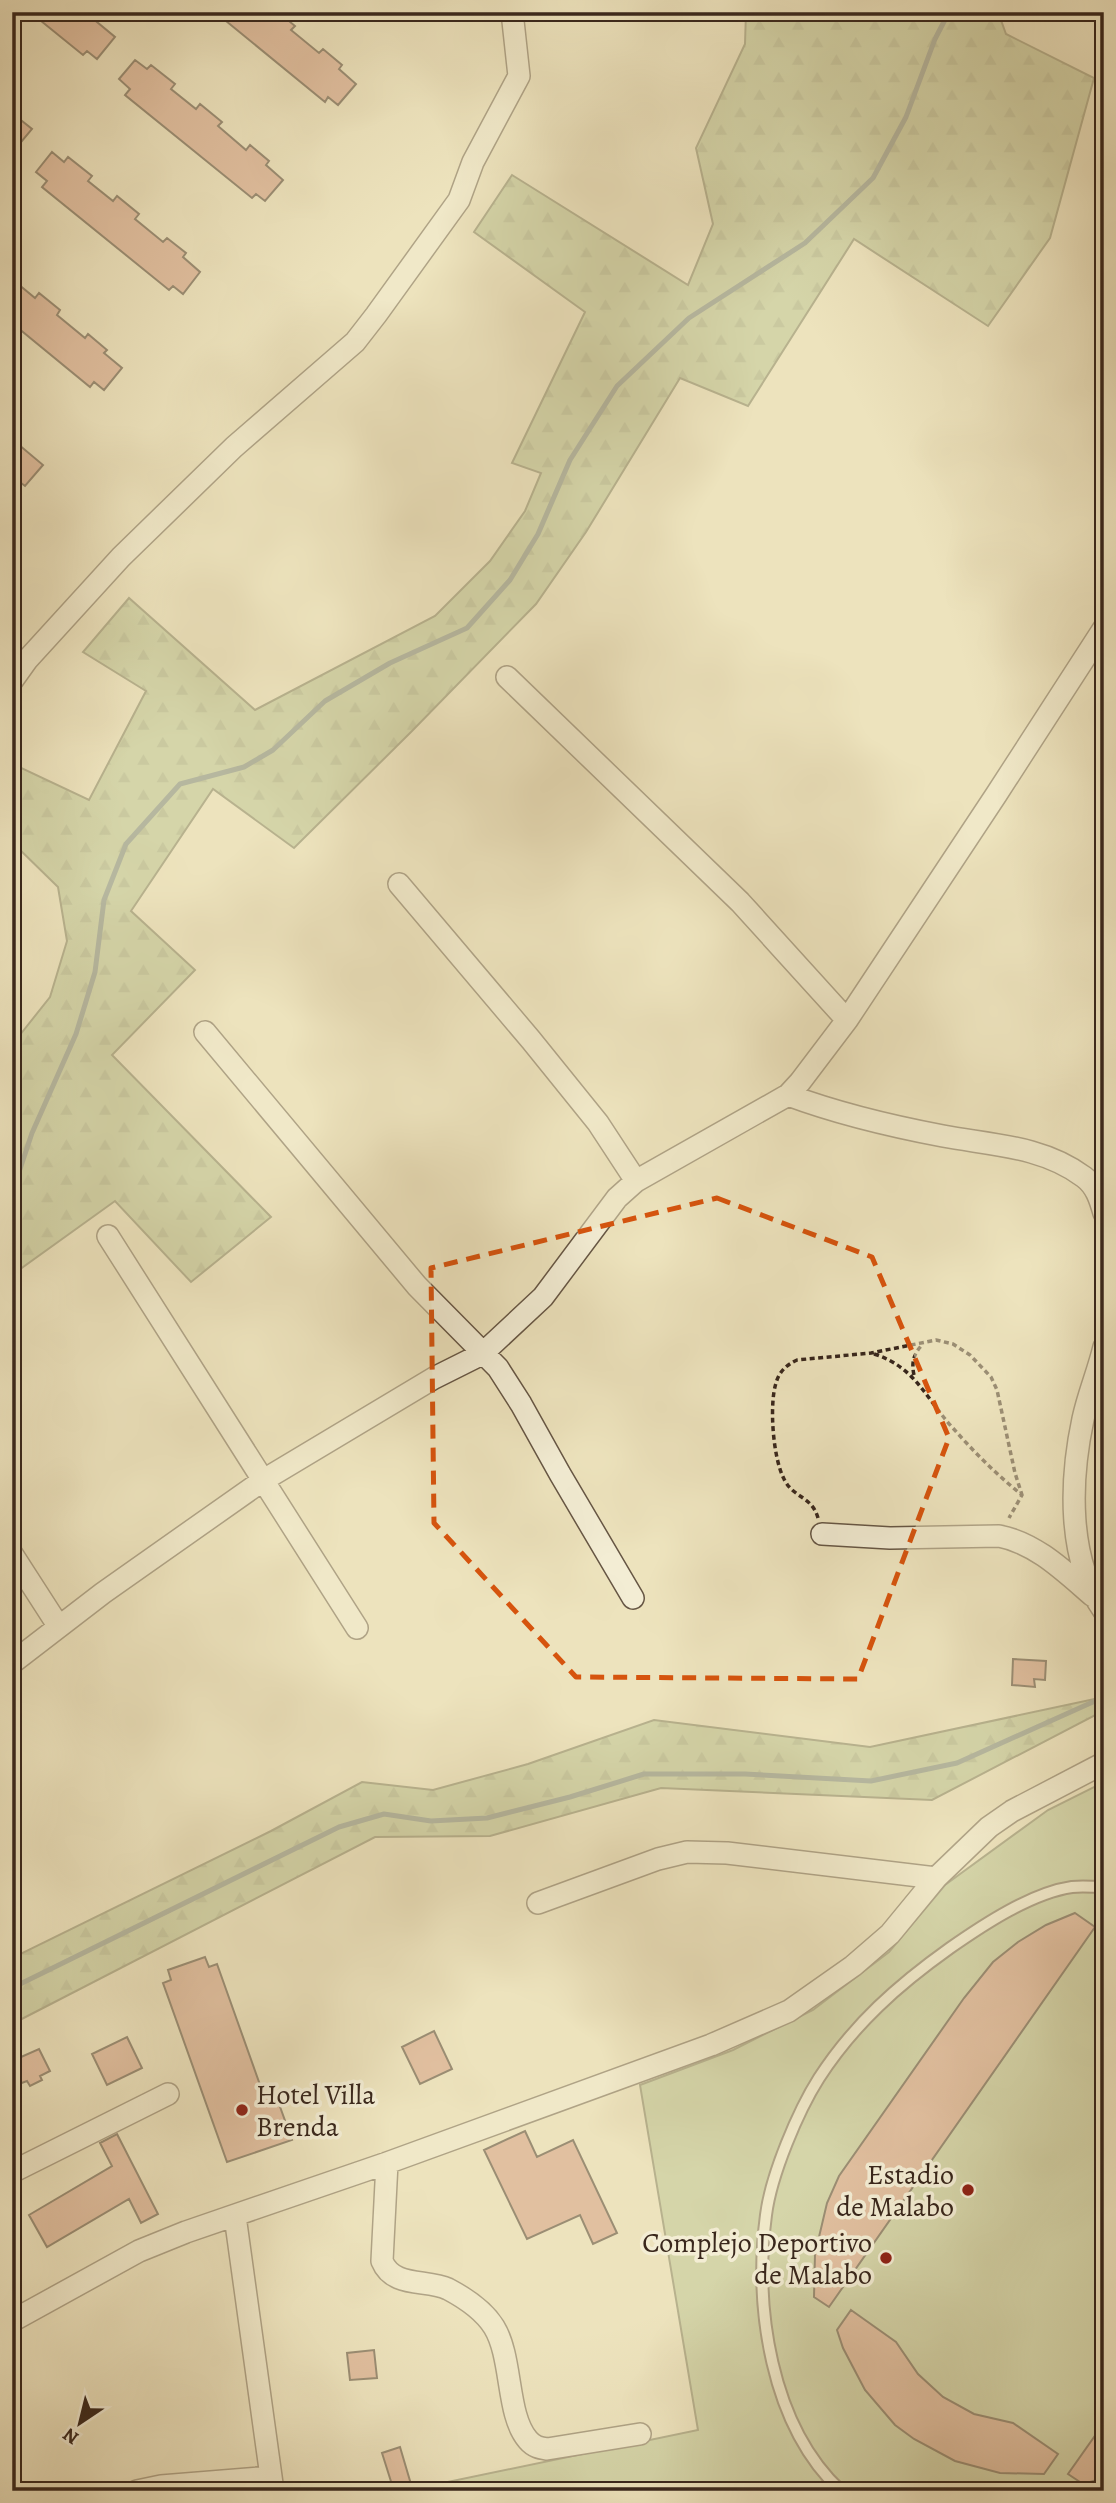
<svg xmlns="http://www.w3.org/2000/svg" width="1116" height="2503" font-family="Alegreya,serif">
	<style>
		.grass { fill: #b8c491; stroke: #787656; stroke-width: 2 }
		.forest { fill: url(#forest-firs); stroke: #787656; stroke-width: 2 }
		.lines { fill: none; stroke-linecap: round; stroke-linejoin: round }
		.stream { stroke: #74817a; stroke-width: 5 }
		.building { fill: #d3967d; stroke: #39271c; stroke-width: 2 }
		.lane-casing { stroke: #665644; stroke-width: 14 }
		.street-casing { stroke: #665644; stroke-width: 24 }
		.path { stroke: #39271c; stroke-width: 3.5; stroke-dasharray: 5 3.5; stroke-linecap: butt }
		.lane { stroke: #f3edd4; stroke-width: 10 }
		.street { stroke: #f3edd4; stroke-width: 21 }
		.marked { fill: none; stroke: #d6540e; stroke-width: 5; stroke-dasharray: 14 9; stroke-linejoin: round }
		.poi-dot { fill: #8f2418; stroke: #f3edd4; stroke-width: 2.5 }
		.labels { text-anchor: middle; stroke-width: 7; stroke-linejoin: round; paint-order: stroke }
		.poi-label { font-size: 28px; fill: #39271c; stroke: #f3edd4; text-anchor: end }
	</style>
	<defs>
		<pattern id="forest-firs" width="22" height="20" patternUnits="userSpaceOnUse" patternTransform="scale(1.75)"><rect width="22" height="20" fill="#b8c491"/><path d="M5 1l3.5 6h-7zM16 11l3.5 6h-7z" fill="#9fa87c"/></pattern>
	</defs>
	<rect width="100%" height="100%" fill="#ede3bd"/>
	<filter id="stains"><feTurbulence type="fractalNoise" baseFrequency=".00286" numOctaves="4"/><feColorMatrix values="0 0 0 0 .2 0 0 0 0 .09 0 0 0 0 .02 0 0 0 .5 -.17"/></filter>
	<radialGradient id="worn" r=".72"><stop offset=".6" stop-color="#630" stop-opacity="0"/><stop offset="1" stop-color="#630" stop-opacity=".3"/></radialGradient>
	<path class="grass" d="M1104,1782V2491H434L433,2485L698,2430L640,2085L733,2050L813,2010L889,1952L945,1885L1048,1810Z"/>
	<path class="forest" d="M746,12H998L1006,34L1094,78L1050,238L988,326L854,239L748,406L680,378L586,532L536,604L412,731L294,848L213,789L131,911L195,970L112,1055L271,1217L191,1282L115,1201L12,1275V1045L50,997L67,941L58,887L12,842L13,764L89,800L146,691L83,652L129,598L255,710L435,616L490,561L525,511L541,473L512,463L585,312L474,232L512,175L688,285L713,224L696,148L745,44Z
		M1104,1697V1716L1101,1712L932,1800L661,1788L490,1836L375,1837L12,2024V1958L271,1831L362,1782L433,1790L528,1764L654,1720L870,1747Z"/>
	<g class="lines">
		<path class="stream" d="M12,1193L32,1133L76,1034L95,972L104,900L126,844L180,784L244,767L273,750L325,701L390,663L467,628L510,580L538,534L570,460L617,386L689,318L805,243L873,178L906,117L935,39L949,12
			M12,1988L339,1827L384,1814L431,1821L487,1818L570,1797L644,1774H745L871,1781L957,1763L1104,1697"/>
	</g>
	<path class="building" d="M30,12H92L100,18L97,22L115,37L97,59L87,51L83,55Z
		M215,12H278L295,26L291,30L319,53L323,49L342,65L339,69L356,84L338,105L328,97L325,102Z
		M135,60L147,69L151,65L175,84L171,89L196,109L200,104L222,122L218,126L246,150L250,145L269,161L266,165L283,180L265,201L256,194L252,198L125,95L130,89L119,79Z
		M12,113L32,129L12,153Z
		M52,152L64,162L68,157L92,176L88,181L113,201L117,196L139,214L135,219L163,242L167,238L186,253L183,257L200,272L183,294L173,286L169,290L42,187L47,181L36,172Z
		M12,279L35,298L39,293L60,310L57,315L85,338L88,334L107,350L104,353L122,368L104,390L94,382L90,387L12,323Z
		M12,439L43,465L25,486L12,476Z
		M1013,1659L1046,1661L1045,1680L1034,1679L1035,1687L1012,1685Z
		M1075,1913L1095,1927L829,2307L814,2297L815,2254L827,2203L839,2176L964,1998L993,1962L1018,1942L1046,1925Z
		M205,1957L209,1967L217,1964L264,2096L275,2093L292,2140L227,2162L163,1983L171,1980L168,1970Z
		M434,2031L452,2069L420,2084L402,2047Z
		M127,2037L142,2068L107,2085L92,2054Z
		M39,2049L50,2071L40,2076L42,2080L30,2086L27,2081L19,2084L12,2070V2061Z
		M525,2131L537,2157L573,2140L617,2233L593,2244L580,2215L527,2239L484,2150Z
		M117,2134L158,2214L141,2223L129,2199L47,2247L29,2215L112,2166L100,2143Z
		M851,2310L896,2342L918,2374L943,2397L974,2414L1013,2423L1058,2454L1044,2474L1000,2473L955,2461L914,2439L895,2425L865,2390L843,2348L837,2330Z
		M374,2350L377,2378L350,2380L347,2353Z
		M1104,2423V2478L1083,2484L1068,2474Z
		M400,2447L413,2491H394L382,2453Z"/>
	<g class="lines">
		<g class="lane-casing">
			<path id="lane" d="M841,2491C770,2425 754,2306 766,2215C771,2175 798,2111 819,2078C854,2024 898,1985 950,1948C983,1925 1031,1893 1072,1887C1082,1886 1093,1887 1104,1887"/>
		</g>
		<g class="street-casing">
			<path id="street" d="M507,677L740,902L847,1020
				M12,681L27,660L121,557L234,447L355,342L376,315L459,200L473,162L519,76L512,12
				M399,884L531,1040L598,1123L636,1181
				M205,1032L417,1286L498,1368L521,1404L560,1474L633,1598
				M788,1095C839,1114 890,1126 943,1136C991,1145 1043,1146 1084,1177C1096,1186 1100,1199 1104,1213
				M108,1236L357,1628
				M1104,1347C1098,1372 1088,1395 1083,1419C1070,1480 1067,1559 1104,1611
				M822,1534L890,1538L999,1536C1036,1543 1065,1572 1093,1596
				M12,1554L59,1627
				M12,1663L103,1593L262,1481L434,1378L482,1354L543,1297L617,1198L636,1181L788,1095L800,1082L847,1020L996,795L1104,628
				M538,1903L658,1859L687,1852L727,1853L936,1878
				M387,2163L382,2261C393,2288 426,2279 448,2289C465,2298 484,2311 494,2327C513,2358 506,2415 528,2440C534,2447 540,2448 547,2449L640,2434
				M12,2172L168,2094
				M235,2216L273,2491
				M12,2321L139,2251L186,2232L387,2163L711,2045L789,2011L853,1966L890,1934L936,1878L989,1827L1012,1811L1104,1763
				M137,2491L161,2486L271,2477"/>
		</g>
		<path class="path" d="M874,1354C915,1367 925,1397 952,1427C973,1451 997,1475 1022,1495L1009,1518
			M914,1375C911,1362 914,1353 923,1344
			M818,1518C812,1496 793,1498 784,1479C773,1458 769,1405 776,1383C779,1372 786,1365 797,1360L871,1353L936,1340L953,1344L970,1355L991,1377L997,1390L1015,1473L1022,1495"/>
		<use href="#lane" class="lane"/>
		<use href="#street" class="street"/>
	</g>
	<path d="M0 0H1116V2503H0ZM717,1198L872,1257L949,1438L858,1679L576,1677L434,1523L431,1268Z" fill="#ede3bd" fill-opacity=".55" fill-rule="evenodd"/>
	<path class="marked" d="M717,1198L872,1257L949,1438L858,1679L576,1677L434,1523L431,1268Z"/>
	<g class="poi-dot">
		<circle cx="242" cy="2110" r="7"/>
		<circle cx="968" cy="2190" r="7"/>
		<circle cx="886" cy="2258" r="7"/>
	</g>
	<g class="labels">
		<g class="poi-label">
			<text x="256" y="2104" text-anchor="start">Hotel Villa<tspan x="256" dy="32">Brenda</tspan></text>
			<text x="954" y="2184">Estadio<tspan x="954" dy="32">de Malabo</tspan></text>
			<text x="872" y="2252">Complejo Deportivo<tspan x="872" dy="32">de Malabo</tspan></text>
		</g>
	</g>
	<rect width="1116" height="2503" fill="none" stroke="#ede3bd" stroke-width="42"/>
	<rect x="14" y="14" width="1088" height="2475" fill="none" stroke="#39271c" stroke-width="3.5"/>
	<rect x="21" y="21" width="1074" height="2461" fill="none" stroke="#39271c" stroke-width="2"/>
	<g transform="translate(80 2423) rotate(215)" stroke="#f3edd4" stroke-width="5" paint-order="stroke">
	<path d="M0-5L12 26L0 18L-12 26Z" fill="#39271c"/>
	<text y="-10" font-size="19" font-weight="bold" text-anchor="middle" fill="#39271c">N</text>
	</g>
	<rect width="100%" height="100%" filter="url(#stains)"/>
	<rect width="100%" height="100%" fill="url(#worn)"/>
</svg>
